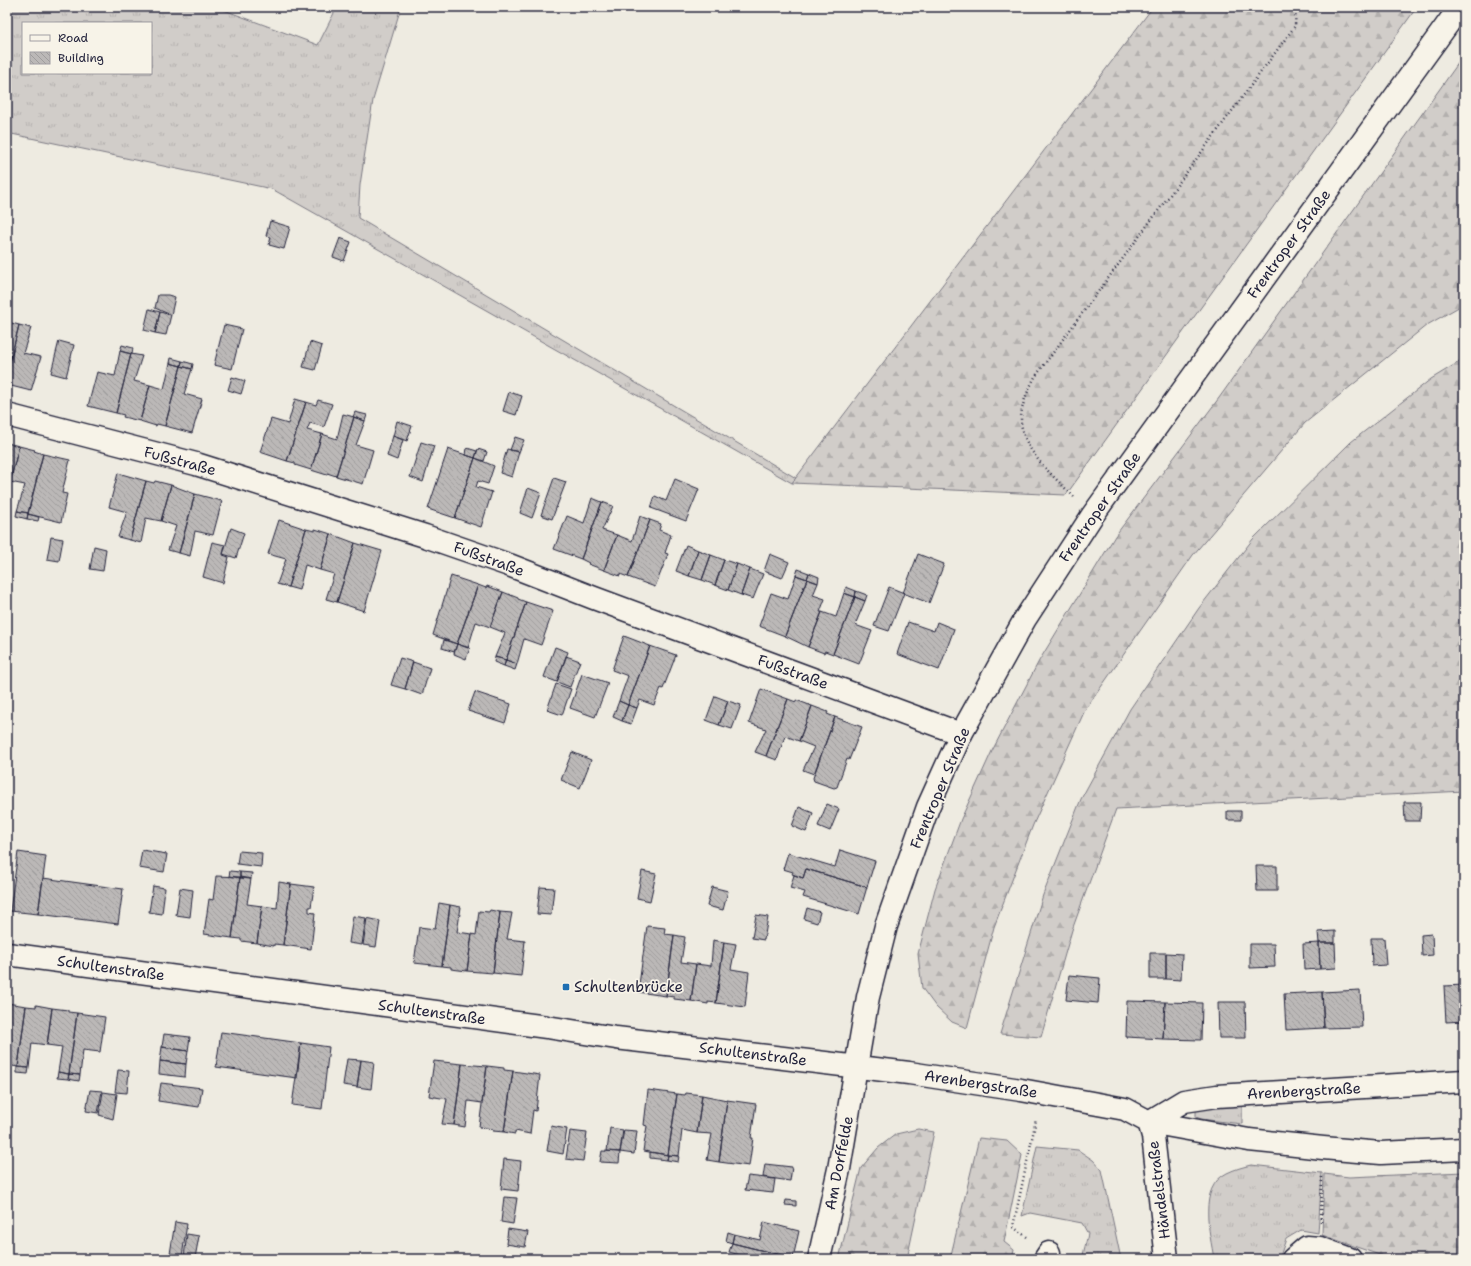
<svg xmlns="http://www.w3.org/2000/svg" width="1471" height="1266" font-family="'Shantell Sans',sans-serif">
	<style>
		.grass { fill: url(#grass-tufts); stroke: #7a7882; fill-rule: evenodd }
		.forest { fill: url(#forest-firs); stroke: #7a7882 }
		.building { fill: url(#building-back-hatch); stroke: #22223b }
		.lines { fill: none; stroke-linecap: round; stroke-linejoin: round }
		.street-casing { stroke: #22223b; stroke-width: 25 }
		.secondary-casing { stroke: #22223b; stroke-width: 25 }
		.path { stroke: #22223b; stroke-width: 2.5; stroke-dasharray: 1 3; stroke-linecap: butt }
		.street { stroke: #f7f3e8; stroke-width: 22 }
		.secondary { stroke: #f7f3e8; stroke-width: 22 }
		.poi-dot { fill: #1f6fb2; stroke: #f7f3e8; stroke-width: 1.5 }
		.labels { text-anchor: middle; stroke-width: 3.5; stroke-linejoin: round; paint-order: stroke }
		.street-label { font-size: 15px; fill: #22223b; stroke: #f7f3e8 }
		.poi-label { font-size: 15px; fill: #22223b; stroke: #f7f3e8; text-anchor: start }
	</style>
	<defs>
		<pattern id="grass-tufts" width="24" height="20" patternUnits="userSpaceOnUse"><rect width="24" height="20" fill="#d1cdc9"/><path d="M3 7l-1-3M5 7V3M7 7l1-3M15 17l-1-3M17 17v-4M19 17l1-3" fill="none" stroke="#b3b0ae"/></pattern>
		<pattern id="forest-firs" width="22" height="20" patternUnits="userSpaceOnUse"><rect width="22" height="20" fill="#d1cdc9"/><path d="M5 1l3.5 6h-7zM16 11l3.5 6h-7z" fill="#b3b0ae"/></pattern>
		<pattern id="building-back-hatch" width="6" height="6" patternUnits="userSpaceOnUse"><rect width="6" height="6" fill="#bbb8b7"/><path d="M-1 5l2 2M0 0l6 6M5-1l2 2" fill="none" stroke="#a09e9e"/></pattern>
	</defs>
	<rect width="100%" height="100%" fill="#eeebe1"/>
	<filter id="ink" filterUnits="userSpaceOnUse"><feTurbulence type="fractalNoise" baseFrequency=".025" numOctaves="2"/><feDisplacementMap in="SourceGraphic" scale="8" xChannelSelector="R" yChannelSelector="G"/><feConvolveMatrix kernelMatrix="1 2 1 2 8 2 1 2 1" color-interpolation-filters="sRGB"/></filter>
	<g filter="url(#ink)">
		<path class="grass" d="M7,7H216L318,45L337,7H401L373,100L360,185L358,218L796,478L792,483L272,189L7,133ZM23,23H151V73H23Z
			M1242,1104V1124L1201,1119L1196,1117V1110Z
			M1037,1146L1078,1150L1093,1160L1102,1170L1121,1259H1082L1088,1234L1082,1223L1030,1213L1022,1216Z
			M1251,1165L1322,1173L1318,1233L1301,1230L1286,1239L1279,1259H1214C1210,1233 1197,1188 1227,1173C1235,1169 1243,1167 1251,1165Z"/>
		<path class="forest" d="M1153,7H1417L1066,495L792,483Z
			M1464,55V304L1427,325L1305,423L1193,555L1085,710L1033,825L994,927L967,1028L952,1022L936,1007L922,988L918,954L935,889L961,819L992,751L1039,661L1115,536L1219,398Z
			M1464,359V791L1116,809L1072,930L1041,1037L1000,1034L1043,895L1081,799L1130,709L1199,608L1253,539L1351,442L1431,379Z
			M918,1129L934,1132L907,1259H839L861,1168L878,1148L896,1134Z
			M979,1138L1007,1141L1022,1155L1004,1242L1014,1250L1012,1259H950Z
			M1464,1172V1259H1391L1322,1235L1324,1174L1349,1177Z"/>
		<path class="building" d="M270,221L290,227L284,249L269,245L271,237L266,236Z
			M340,238L351,242L344,261L333,257Z
			M158,295H168L175,297L171,315L155,308Z
			M149,309L160,312L155,333L144,330Z
			M160,312L171,315L166,335L155,333Z
			M8,322L19,325L7,374V329Z
			M19,325L31,328L23,353L41,357L31,391L7,385V374Z
			M224,325L242,329L232,369L214,365Z
			M59,341L74,345L66,377L51,373Z
			M310,342L322,346L315,370L303,367Z
			M122,345L133,348L132,354L120,351Z
			M120,351L131,354L116,413L88,406L97,372L115,376Z
			M131,354L142,356L134,381L150,385L140,421L123,417L124,415L116,413Z
			M171,358L182,361L181,366L170,363Z
			M182,361L193,364L192,369L181,366Z
			M170,363L181,366L165,426L157,424L156,426L140,421L150,385L164,389Z
			M181,366L192,369L184,394L202,399L192,433L165,426Z
			M232,377L245,381L241,394L228,390Z
			M509,392L522,396L516,415L503,411Z
			M295,399L306,402L287,461L260,452L271,419L288,424Z
			M318,400L332,404L324,427L310,423L307,430L322,434L311,470L295,465V463L287,461L306,402L316,405Z
			M355,412L367,415L365,421L353,417Z
			M343,414L354,417L336,476L327,473V475L311,470L322,434L337,439Z
			M354,417L365,421L356,445L373,450L363,484L336,476Z
			M397,421L412,426L407,441L393,436Z
			M393,436L403,440L397,460L387,456Z
			M515,437L524,440L519,452L510,450Z
			M421,442L434,446L423,482L410,477Z
			M7,443L19,446L10,482L7,481Z
			M19,446L35,450L34,451L43,454L28,513L17,511L25,485L10,482Z
			M467,448L477,451L475,458L466,455Z
			M448,449L475,458L455,518L428,509Z
			M478,449L487,452L484,461L475,458Z
			M507,449L519,452L512,477L500,473Z
			M43,454L70,460L62,493L67,494L61,522L28,514Z
			M475,458L494,466L488,484L478,481L476,487L492,492L481,527L455,518Z
			M118,473L146,481L130,540L118,537L127,512L109,507Z
			M554,478L566,482L552,519L541,515Z
			M675,479L699,489L686,521L651,508L655,496L666,501Z
			M146,481L154,483L155,481L171,485L161,521L146,518L141,543L130,540Z
			M171,485L195,494L179,553L168,550L176,526L161,521Z
			M528,488L541,493L532,518L520,513Z
			M195,494L222,501L213,535L195,531L190,556L179,553Z
			M592,498L602,502L581,559L554,549L567,516L584,523Z
			M602,502L613,506L602,530L617,535L604,570L588,564L589,563L581,559Z
			M17,511L28,513L27,519L16,516Z
			M28,514L39,517L38,521L27,519Z
			M640,516L650,520L628,577L620,574V576L604,570L617,535L632,541Z
			M279,520L306,529L288,587L277,584L286,559L268,554Z
			M650,520L661,524L659,530L671,535L665,553L668,554L655,587L628,577Z
			M231,528L244,533L236,558L223,554Z
			M306,529L315,531V529L331,534L320,570L305,565L299,590L288,587Z
			M331,534L355,543L337,602L326,599L334,574L320,570Z
			M51,537L63,539L59,561L47,559Z
			M212,542L225,545L223,555L229,557L223,583L203,577Z
			M355,543L382,551L364,611L337,602Z
			M686,545L698,550L689,576L676,571Z
			M94,546L106,549L103,571L90,569Z
			M698,550L711,555L702,580L689,576Z
			M770,554L789,562L782,578L764,571Z
			M918,554L944,564L929,603L903,593Z
			M711,555L724,560L715,585L702,580Z
			M724,560L737,564L728,590L715,585Z
			M737,564L750,569L741,595L728,590Z
			M750,569L763,574L753,599L741,595Z
			M798,569L809,573L807,579L796,575Z
			M809,573L819,577L818,583L807,579Z
			M796,575L807,579L785,636L759,626L771,593L788,599Z
			M451,576L478,585L457,644L433,635Z
			M807,579L818,583L813,595L825,599L820,612H822L808,647L785,636Z
			M478,585L486,588L487,586L503,592L490,627L476,622L468,648L457,644Z
			M846,587L856,591L855,597L844,593Z
			M889,587L904,593L889,631L874,626Z
			M856,591L867,595L865,601L855,597Z
			M503,592L518,598V599L526,602L506,660L495,657L505,633L490,627Z
			M844,593L855,597L833,654L825,651L824,653L808,647L822,612L836,617Z
			M855,597L865,601L855,625L872,631L859,664L833,654Z
			M526,602L553,611L541,645L524,639L517,664L506,660Z
			M908,622L934,631L937,622L954,629L939,670L897,654Z
			M624,636L650,646L628,705L619,701L628,676L612,670Z
			M444,640L457,644L454,652L442,648Z
			M457,644L470,648L466,659L454,654Z
			M650,646L676,655L663,689L661,688L654,705L640,700L637,708L628,705Z
			M555,647L568,652L557,682L544,677Z
			M566,656L580,661L570,687L557,682Z
			M495,657L506,660L504,666L494,662Z
			M400,658L413,662L405,689L391,685Z
			M506,660L517,664L515,670L504,666Z
			M413,662L430,668L422,695L405,689Z
			M582,674L608,683L595,717L570,708Z
			M556,684L571,689L562,715L547,710Z
			M761,689L788,699L766,756L755,752L766,729L749,723Z
			M475,692L511,704L505,723L468,711Z
			M715,696L728,701L719,725L706,720Z
			M788,699L796,702V700L812,706L799,741L785,736L777,760L766,756Z
			M619,701L628,705L622,721L613,717Z
			M728,701L741,705L732,729L719,725Z
			M628,705L637,708L631,724L622,721Z
			M812,706L828,712L827,714L835,717L814,774L803,770L814,747L799,741Z
			M835,717L862,727L849,760L847,759L837,787L834,788L814,781L813,778Z
			M572,752L591,760L580,788L561,780Z
			M1404,802H1421L1420,821H1405Z
			M827,804L839,809L830,831L818,826Z
			M799,807L813,813L806,832L792,826Z
			M1227,811H1241V820H1227Z
			M7,832H10L7,851Z
			M142,850L167,854L164,872L139,868Z
			M840,850L875,861L867,887L806,869L803,878L792,874L793,872L783,869L788,853L835,867Z
			M239,851L262,853L261,867L237,864Z
			M18,852L46,856L38,914L10,911Z
			M1256,866H1277V891H1257Z
			M806,869L867,887L859,914L803,897L805,892L790,888L794,875L803,878Z
			M230,871L240,872V878L229,876Z
			M642,871L656,874L650,901L637,898Z
			M240,872L252,873L251,879L240,878Z
			M216,876L240,877L232,938L204,934L209,899L213,900Z
			M240,877L251,879L247,904L262,906L257,943L241,941V939L232,938Z
			M43,878L123,889L118,924L38,914Z
			M279,882L291,884L283,945L274,944V946L257,943L262,906L277,908Z
			M291,884L314,887L311,907H309V912L315,913L311,949L283,945Z
			M153,886L165,888L162,914L149,912Z
			M540,887L554,888L551,915L537,914Z
			M712,887L728,891L723,910L707,906Z
			M180,888L193,890L190,917L176,915Z
			M439,903L450,905L442,966L414,963L419,927L435,929Z
			M450,905L461,907L457,932L472,934L467,971L451,969V967L442,966Z
			M807,908L820,912L817,923L804,919Z
			M490,910L500,912L493,973L467,971L472,934L476,935L479,911L489,912Z
			M500,912L512,913L507,939L525,941L521,976L493,973Z
			M756,915L768,917L764,940L752,938Z
			M353,916L366,918L362,945L349,943Z
			M367,918L380,921L376,947L363,945Z
			M647,926L665,928L664,934L674,935L666,996L638,992Z
			M1335,931V943H1319L1318,932Z
			M1432,934L1433,955L1422,956L1421,935Z
			M674,935L685,937L681,962L696,964L691,1001L674,999V997L666,996Z
			M1371,938H1384L1386,965L1372,966Z
			M713,940L724,942L716,1003L708,1002V1004L691,1001L696,964L711,966Z
			M724,942L736,944L731,969L749,972L745,1007L716,1003Z
			M1319,943L1320,969L1304,970L1303,944Z
			M1319,943H1335L1336,968L1320,969Z
			M1250,944H1274L1275,967L1250,968Z
			M1150,953H1166V979H1150Z
			M1166,953L1182,954L1181,980L1166,979Z
			M1069,975L1100,978L1098,1003L1066,1000Z
			M1464,985V1021L1446,1022L1444,986Z
			M1360,990L1362,1027L1324,1028L1322,992Z
			M1322,992L1324,1028L1286,1030L1284,994Z
			M1127,1001L1165,1002L1163,1039L1126,1037Z
			M1165,1002L1202,1003L1201,1040L1163,1039Z
			M1218,1002H1245L1246,1038H1219Z
			M7,1003L26,1006L18,1067L7,1065L9,1051L12,1040L7,1039Z
			M36,1005L52,1008L47,1045L32,1043L29,1068L18,1067L26,1006L36,1007Z
			M52,1008L68,1010V1012L77,1013L69,1074L58,1072L62,1047L47,1045Z
			M77,1013L105,1017L100,1052L83,1050L80,1075L69,1074Z
			M221,1032L301,1043L297,1078L216,1067Z
			M164,1034L190,1037L188,1051L162,1047Z
			M301,1043L329,1047L322,1109L292,1105Z
			M162,1047L188,1051L186,1064L160,1061Z
			M347,1059L361,1060L357,1087L343,1085Z
			M361,1060L374,1062L371,1089L357,1087Z
			M160,1061L186,1064L185,1077L159,1074Z
			M434,1061L462,1064L454,1125L442,1124L447,1099L429,1096Z
			M462,1064L487,1066L482,1103L468,1101L465,1127L454,1125Z
			M487,1066L504,1068V1070L513,1071L504,1132L493,1131V1129L479,1127Z
			M17,1067L29,1068L28,1074L17,1073Z
			M118,1070L129,1071L127,1093L115,1092Z
			M513,1071L540,1075L536,1111L533,1110L530,1134L515,1131V1134L504,1132Z
			M58,1072L69,1074L68,1079L57,1078Z
			M69,1074L80,1075L79,1081L68,1079Z
			M161,1083L202,1088L199,1107L158,1101Z
			M90,1090L102,1091L98,1113L86,1111Z
			M648,1090L677,1094L668,1155L643,1151L647,1126L644,1125Z
			M103,1092L117,1094L113,1119L99,1115Z
			M686,1093L702,1095L697,1133L682,1130L679,1156L668,1155L677,1094L685,1095Z
			M702,1095L727,1100L719,1162L707,1160L712,1134L697,1133Z
			M727,1100L756,1104L751,1138H753L749,1166L719,1162Z
			M551,1126L567,1129L563,1154L547,1151Z
			M610,1128L623,1130L620,1152L607,1151Z
			M624,1130L637,1131L634,1154L620,1152Z
			M570,1131L587,1133L583,1161L566,1159Z
			M602,1151L620,1152L619,1163L600,1162Z
			M650,1152L668,1155L667,1160L650,1158Z
			M668,1155L679,1156L678,1162L667,1160Z
			M504,1159L521,1161L518,1191L501,1189Z
			M765,1164L792,1167L790,1181L763,1177Z
			M748,1176L775,1179L773,1193L745,1190Z
			M504,1197L517,1198L513,1224L501,1222Z
			M786,1200L796,1201V1206L785,1205Z
			M175,1222L187,1224L182,1256L170,1254Z
			M764,1222L799,1231L793,1258L732,1243L734,1234L760,1240Z
			M508,1229L528,1232L525,1247L506,1244Z
			M728,1232L734,1234L732,1243L726,1241Z
			M187,1234L199,1236L195,1258L184,1257Z
			M732,1243L793,1258L792,1259H755L729,1252Z"/>
		<g class="lines">
			<g class="street-casing">
				<path id="street" d="M7,415L196,464L425,536L509,565L594,598L961,734
					M1149,1122L1184,1101L1217,1096L1464,1081
					M1149,1122L1249,1140L1323,1148L1381,1153L1464,1149
					M819,1259L839,1169L856,1067
					M1045,1259L1049,1253
					M1293,1259L1307,1247L1320,1248L1350,1259"/>
			</g>
			<g class="secondary-casing">
				<path id="secondary" d="M7,954L547,1027L616,1038L909,1073L1021,1090L1125,1109L1149,1122L1153,1136L1167,1259
					M856,1067L868,997L886,926L928,807L961,734L1025,619L1092,516L1460,7"/>
			</g>
			<path class="path" d="M1074,497C1049,471 1010,442 1024,402C1026,394 1031,385 1035,377L1295,26L1296,7
				M1321,1222L1322,1175
				M1027,1237L1013,1227L1036,1120"/>
			<use href="#street" class="street"/>
			<use href="#secondary" class="secondary"/>
		</g>
	</g>
	<rect class="poi-dot" x="562" y="983" width="8" height="8" rx="2"/>
	<g class="labels">
		<g class="street-label">
			<text transform="translate(1289 244) rotate(-54)" y="5">Frentroper Straße</text>
			<text transform="translate(180 461) rotate(15)" y="5">Fußstraße</text>
			<text transform="translate(1100 507) rotate(-55)" y="5">Frentroper Straße</text>
			<text transform="translate(489 559) rotate(20)" y="5">Fußstraße</text>
			<text transform="translate(793 672) rotate(20)" y="5">Fußstraße</text>
			<text transform="translate(940 788) rotate(-67)" y="5">Frentroper Straße</text>
			<text transform="translate(111 968) rotate(8)" y="5">Schultenstraße</text>
			<text transform="translate(432 1012) rotate(8)" y="5">Schultenstraße</text>
			<text transform="translate(753 1054) rotate(7)" y="5">Schultenstraße</text>
			<text transform="translate(981 1084) rotate(9)" y="5">Arenbergstraße</text>
			<text transform="translate(1304 1091) rotate(-3)" y="5">Arenbergstraße</text>
			<text transform="translate(839 1163) rotate(-79)" y="5">Am Dorffelde</text>
			<text transform="translate(1159 1190) rotate(-97)" y="5">Händelstraße</text>
		</g>
		<g class="poi-label">
			<text x="574" y="992">Schultenbrücke</text>
		</g>
	</g>
	<rect width="1471" height="1266" fill="none" stroke="#f7f3e8" stroke-width="24"/>
	<rect x="12" y="12" width="1447" height="1242" fill="none" stroke="#22223b" stroke-width="1.5" filter="url(#ink)"/>
	<rect x="22" y="22" width="130" height="52" fill="#f7f3e8" stroke="#a29fa3"/>
	<rect x="30" y="35" width="20" height="6" fill="#f7f3e8" stroke="#a29fa3"/>
	<text x="58" y="42" font-size="12" fill="#22223b">Road</text>
	<rect x="30" y="52" width="20" height="12" fill="url(#building-back-hatch)" stroke="#a29fa3"/>
	<text x="58" y="62" font-size="12" fill="#22223b">Building</text>
</svg>
